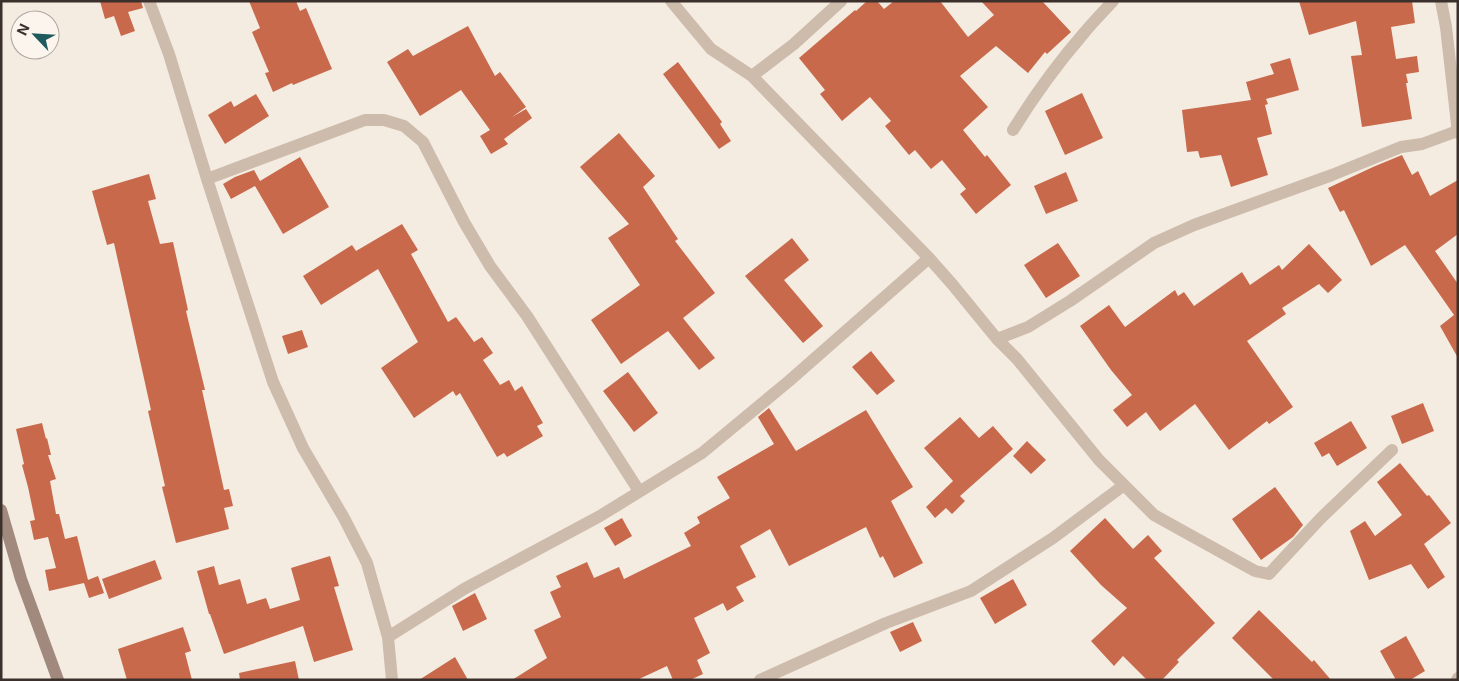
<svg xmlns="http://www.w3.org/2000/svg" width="1459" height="681" font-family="Inter,sans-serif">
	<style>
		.building { fill: #c8694b }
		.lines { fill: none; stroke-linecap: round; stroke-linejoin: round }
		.street { stroke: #cdbbac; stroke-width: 12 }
		.secondary { stroke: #a18a7d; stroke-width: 12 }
	</style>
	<rect width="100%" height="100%" fill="#f4ebe1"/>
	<path class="building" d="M100,1H141L143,8L128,12L135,31L121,36L114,16L105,19Z
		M249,1H296L300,11L306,8L332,69L293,85L292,83L273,92L265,73L269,72L252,32L260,28Z
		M867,1H877L884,9L894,1H940L968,37L994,15L981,1H1042L1071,32L1047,54L1045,52L1028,73L996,46L960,76L988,107L963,130L985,157L987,155L1011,185L976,214L960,194L966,189L942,160L931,169L915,150L909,155L885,126L891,121L870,97L842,121L820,94L825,90L799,58L855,10L856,11Z
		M1299,1H1412L1415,23L1391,27L1396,59L1417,56L1419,72L1406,74L1408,83H1406L1412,119L1362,127L1351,56L1362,55L1356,21L1309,35Z
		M468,26L495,76L500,72L526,107L512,117L526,109L532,118L504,139L508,144L491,154L480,136L490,130L461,90L420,116L387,62L408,49L413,56Z
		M1290,58L1299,90L1266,99L1268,104L1265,105L1272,134L1257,138L1268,175L1231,187L1221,155L1200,158L1198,151L1187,152L1182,110L1251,100L1246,82L1274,74L1270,64Z
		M678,62L722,122L720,124L731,141L719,149L663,74Z
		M1082,93L1103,138L1065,155L1045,111Z
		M256,94L269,116L225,144L208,115L231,101L234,107Z
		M619,133L655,176L643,187L678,239L675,241L715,293L683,318L715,358L699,370L668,331L621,364L591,320L640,285L608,238L629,224L580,167Z
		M1402,155L1412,175L1418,171L1430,196L1458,180V234L1435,251L1458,284V358L1440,326L1454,315L1405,245L1371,266L1344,210L1340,212L1328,188L1373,167Z
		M300,157L329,207L283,234L255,186L231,199L223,184L235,177L254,170L260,181Z
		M1066,172L1078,201L1046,214L1034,186Z
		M149,174L156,199L148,201L160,244L173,242L188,310L186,311L205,390H202L224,490L229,489L233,506L224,508L229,529L176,543L162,487L165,486L148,411L151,410L114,243L107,245L92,191Z
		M402,224L418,250L411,254L448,322L456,317L474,342L482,337L493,353L483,360L500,385L509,380L515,391L522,386L543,423L537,426L543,436L507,457L504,453L497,457L460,393L456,396L453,391L414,418L381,368L418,342L378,269L321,305L303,276L352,245L356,251Z
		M792,238L809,260L784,280L823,326L803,343L745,276Z
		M1058,243L1080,276L1046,298L1024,265Z
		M1309,244L1342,280L1328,293L1319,284L1282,308L1286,314L1247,341L1293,407L1269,424L1267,421L1229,450L1195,404L1160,431L1146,412L1127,427L1113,410L1132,395L1111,370L1080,326L1109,305L1125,327L1175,290L1178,296L1184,292L1194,306L1242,272L1250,285L1279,265L1282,270Z
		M302,330L308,347L288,354L282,336Z
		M871,351L895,381L877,395L852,367Z
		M628,372L658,413L634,432L603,391Z
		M1423,403L1434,431L1402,444L1391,416Z
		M769,408L796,451L866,410L913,487L891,501L923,563L894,578L883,556L880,558L866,527L789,566L770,529L740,546L756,577L736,587L744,601L727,611L723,603L694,618L710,653L697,660L703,674L690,680H673L667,666L637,680H512L547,658L534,630L561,617L550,592L561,587L556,576L587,562L594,578L619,567L624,579L691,546L684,533L700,523L697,517L730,498L717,477L774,444L758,417Z
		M960,417L979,438L993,426L1013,449L960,496L965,501L952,514L946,508L935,518L926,507L953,481L924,448Z
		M1351,421L1367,448L1337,466L1329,453L1322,457L1314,443Z
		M42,423L46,439L47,438L51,455H48L56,479L50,481L56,514H59L65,539L77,536L88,580L98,576L104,593L89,598L84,583L49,591L45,570L56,568L48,537L34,540L30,521L35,520L28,487L22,465L24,464L16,429Z
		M1027,441L1046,460L1031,474L1013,456Z
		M1400,463L1427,496L1429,495L1451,523L1424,544L1445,577L1428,589L1411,564L1369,580L1350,531L1365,521L1375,536L1402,515L1377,482Z
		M1275,487L1303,525L1293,537L1261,560L1232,519Z
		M622,518L632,536L615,546L604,528Z
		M1105,518L1133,549L1148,535L1162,551L1154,558L1215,623L1177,660L1179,662L1162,680H1147L1123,656L1114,666L1091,641L1127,608L1101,585L1070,551Z
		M330,556L339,586L334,587L353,650L314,662L303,626L224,654L210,614H209L197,571L214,566L219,585L240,579L247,604L266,598L270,609L300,600L291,568Z
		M155,560L162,579L109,599L102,579Z
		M1013,579L1027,605L995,624L980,598Z
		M475,593L487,619L463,631L452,606Z
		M1259,610L1312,662L1314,660L1331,680H1274L1232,638Z
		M913,622L922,641L900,652L890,632Z
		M183,627L191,651L185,653L192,680H127L118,649Z
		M1406,636L1425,671L1410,680H1396L1380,651Z
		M455,657L468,680H419Z
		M295,661L299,680H240L239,673Z"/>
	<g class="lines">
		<path class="street" d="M149,1L169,54L207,179L273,382L303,448L344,518L367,563L388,637L392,680
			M671,1L711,49L752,76L929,258L952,284L997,339L1017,359L1099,460L1154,515L1255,571L1269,574L1321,518L1392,450
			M1441,1L1446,27L1458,133
			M752,76L794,44L841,1
			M1013,130C1034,96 1058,63 1084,33C1093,22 1103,12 1113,1
			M207,179L365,120H384L404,126L423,142L464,222L490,266L527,316L639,491
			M997,339L1028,327L1070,301L1154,243L1194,225L1332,175L1401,147L1422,144L1457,131
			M388,637L464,589L600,516L702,453L789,381L929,258
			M760,680L886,623L971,591L1053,538L1124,485
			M1457,680L1458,678"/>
		<path class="secondary" d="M1,510L21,579L58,680"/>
	</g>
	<rect width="1459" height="681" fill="none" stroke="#3b302b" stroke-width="5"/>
	<g transform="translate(35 35) rotate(295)"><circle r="24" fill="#fbf5ee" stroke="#aea6a0"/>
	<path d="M0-4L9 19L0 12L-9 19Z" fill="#1f5a5e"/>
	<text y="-8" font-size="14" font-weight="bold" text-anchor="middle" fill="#3b302b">N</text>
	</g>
</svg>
